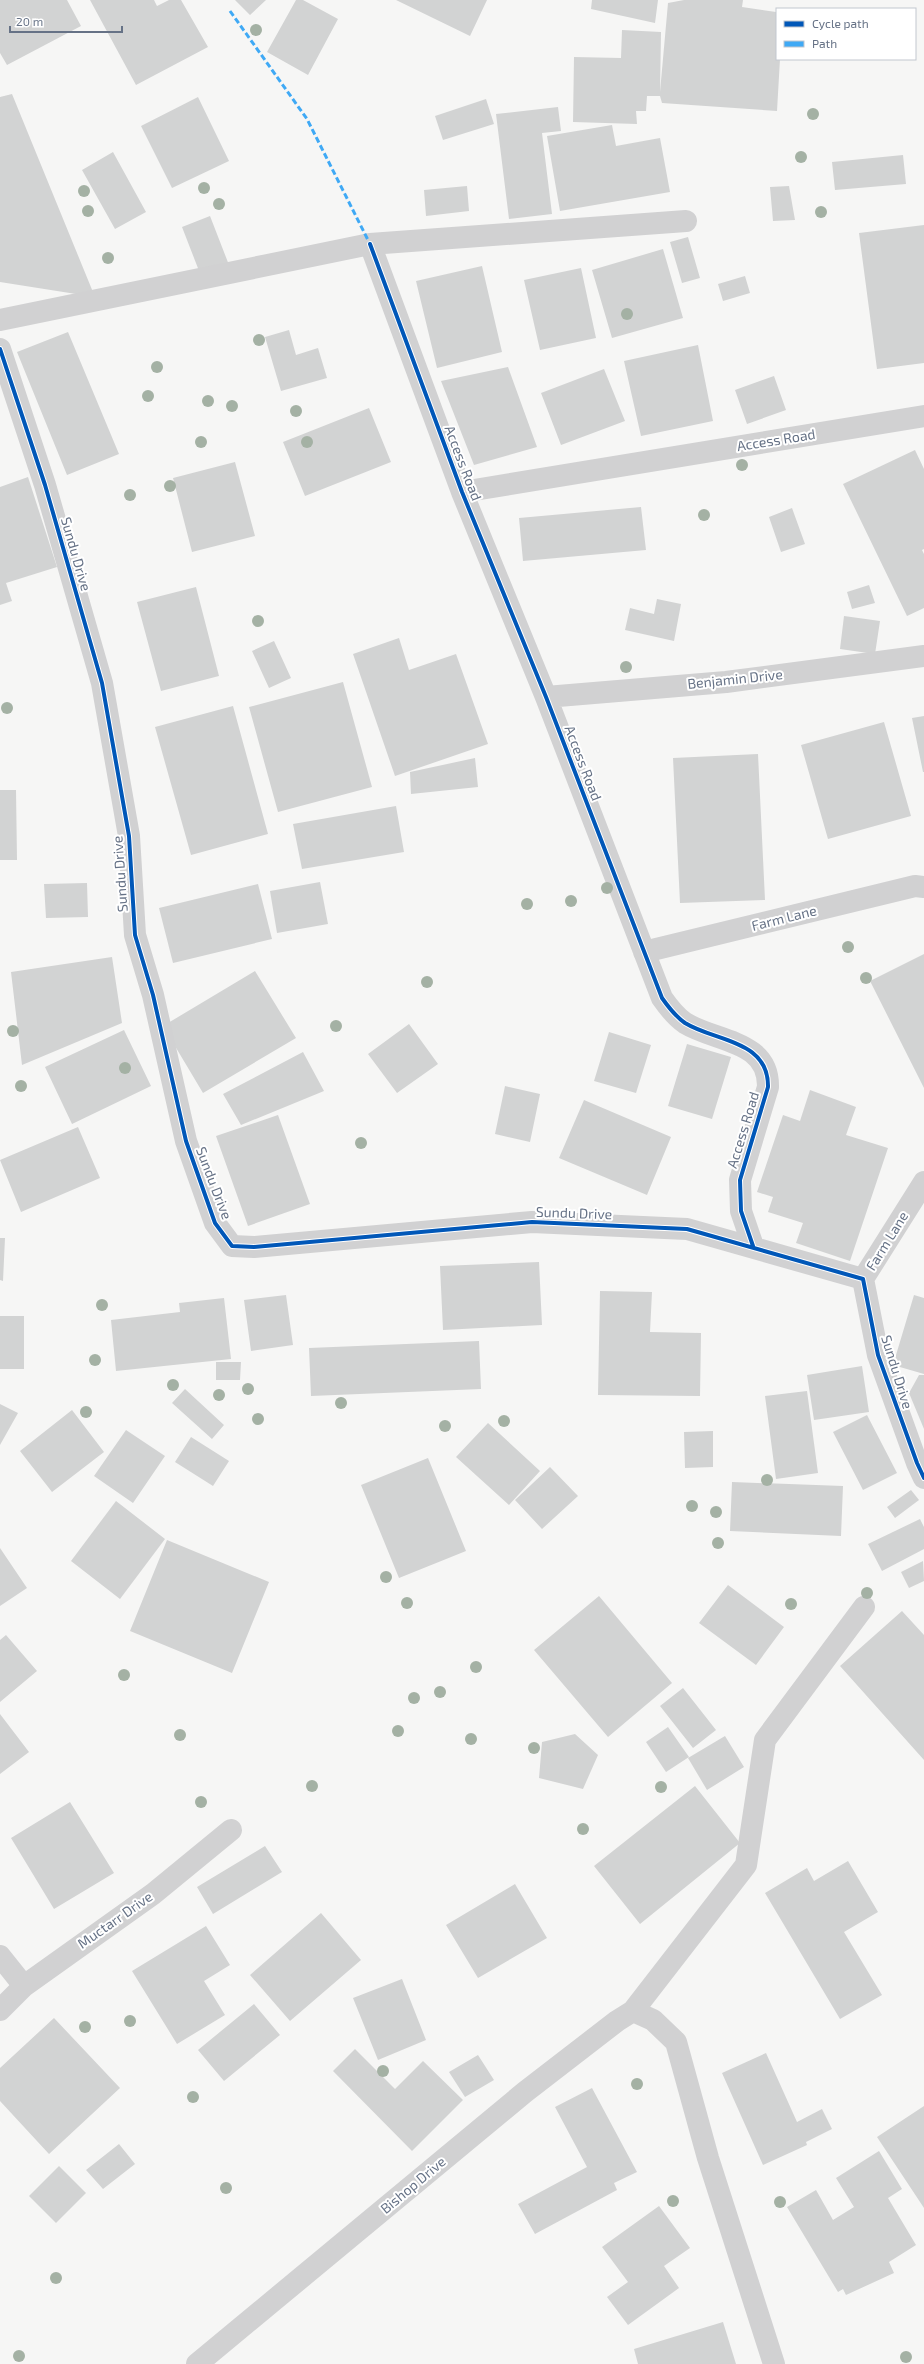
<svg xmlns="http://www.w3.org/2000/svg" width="924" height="2364" font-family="'Exo 2',sans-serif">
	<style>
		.building { fill: #d2d3d3 }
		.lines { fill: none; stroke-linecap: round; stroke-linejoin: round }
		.minor { stroke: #d1d1d2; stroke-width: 22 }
		.quiet { stroke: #3fa9f5; stroke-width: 3; stroke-dasharray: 6 3; stroke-linecap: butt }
		.cycleway-casing { stroke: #fff; stroke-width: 6 }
		.cycleway { stroke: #0057b8; stroke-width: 4 }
		.tree { fill: #a4b1a4 }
		.labels { text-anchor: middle; stroke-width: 4; stroke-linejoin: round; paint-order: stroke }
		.street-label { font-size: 14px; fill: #667286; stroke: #fff }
	</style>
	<rect width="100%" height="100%" fill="#f6f6f5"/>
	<path class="building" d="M0,0H67L81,26L7,65L0,53Z
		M90,0H154L157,6L169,0H181L208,47L136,85Z
		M235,0H266L250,15Z
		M296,0H303L338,19L308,75L267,52Z
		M396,0H487L470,36Z
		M592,0H658L655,23L591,9Z
		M684,0H743L742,7L776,12L777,59H780L777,111L662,103L660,96H647L646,111H636L637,124L573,122L574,57L621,58L622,30L661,32L660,92L668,3Z
		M12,94L95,297L0,282V97Z
		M198,97L229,161L172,188L141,126Z
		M486,99L494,124L443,140L435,116Z
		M558,107L561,131L542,133L552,214L509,219L496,114Z
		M612,125L616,146L660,138L670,192L560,211L547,136Z
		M113,152L146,212L115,229L82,170Z
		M903,155L906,184L835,190L832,162Z
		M467,186L469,211L426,216L424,190Z
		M789,186L795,220L773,221L770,187Z
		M210,216L229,265L201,276L182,227Z
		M924,225V363L877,369L859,233Z
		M688,237L700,278L682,283L670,242Z
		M663,249L683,318L612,338L592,270Z
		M482,266L502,352L437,368L416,281Z
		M581,268L596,338L540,350L524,280Z
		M745,276L750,293L723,301L718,284Z
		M289,330L296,355L318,348L327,378L281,391L265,337Z
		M68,332L119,454L67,475L17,352Z
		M698,345L713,421L641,436L624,361Z
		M508,367L537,447L474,465L441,381Z
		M604,369L625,421L561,445L541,393Z
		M774,376L786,410L747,424L735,390Z
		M369,408L391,462L305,496L283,442Z
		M915,450L924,469V549L922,550L924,554V608L907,616L843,484Z
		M235,462L255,536L192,552L173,478Z
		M28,477L57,567L6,583L12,601L0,605V487Z
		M641,507L646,550L523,561L519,518Z
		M792,508L805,544L781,552L769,517Z
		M869,585L875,603L852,609L847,592Z
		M196,587L219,676L161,691L137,602Z
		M657,599L681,604L674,641L625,630L630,608L654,614Z
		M844,616L880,621L875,654L840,649Z
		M399,638L409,670L456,654L488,744L395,776L353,654Z
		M274,641L291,678L269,688L252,651Z
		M343,682L372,787L278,812L249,707Z
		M233,706L268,834L191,855L155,727Z
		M924,716V772H923L912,718Z
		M884,722L911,816L828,839L801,745Z
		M758,754L765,900L680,903L673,758Z
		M475,758L478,787L411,794L410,772Z
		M0,790H16L17,860H0Z
		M396,806L404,852L302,869L293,824Z
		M320,882L328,924L277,933L270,891Z
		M87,883L88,917L46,918L44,884Z
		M258,884L272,939L173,963L159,908Z
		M924,954V1088L870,981Z
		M112,957L122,1023L22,1065L11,972Z
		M255,971L296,1038L203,1093L163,1026Z
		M409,1024L438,1064L397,1093L368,1054Z
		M124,1030L151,1086L72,1124L45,1067Z
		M609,1032L651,1045L636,1093L594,1081Z
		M687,1044L731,1057L712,1119L668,1106Z
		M303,1052L324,1091L241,1125L223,1094Z
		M505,1086L540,1094L530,1142L495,1134Z
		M810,1090L856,1107L846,1135L888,1148L850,1261L796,1243L803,1223L768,1212L773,1197L757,1192L783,1115L800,1121Z
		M584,1100L671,1137L647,1195L559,1158Z
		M278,1115L310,1204L248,1226L216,1136Z
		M78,1127L100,1178L21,1212L0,1160Z
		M0,1238H5L3,1281L0,1280Z
		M539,1262L542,1325L443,1330L440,1266Z
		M600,1291L652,1292L650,1332L701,1333L700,1396L598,1395Z
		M286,1295L293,1345L251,1351L244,1300Z
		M914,1295L924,1298V1374L893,1365Z
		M224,1298L231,1359L116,1371L111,1320L180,1312L179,1303Z
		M0,1316H24V1369H0Z
		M479,1341L481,1389L311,1396L309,1348Z
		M216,1362H241L240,1380H216Z
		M862,1366L869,1412L814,1420L807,1375Z
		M919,1375H924V1429L909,1393Z
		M185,1389L224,1425L212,1439L172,1403Z
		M807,1391L818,1473L776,1479L765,1396Z
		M0,1404L18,1413L0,1445Z
		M72,1410L104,1452L52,1492L20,1451Z
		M867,1415L897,1473L863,1490L833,1432Z
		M488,1423L540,1471L509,1505L456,1457Z
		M126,1430L165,1456L133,1503L94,1476Z
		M713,1431V1467L685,1468L684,1432Z
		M191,1437L229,1461L213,1486L175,1462Z
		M428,1458L466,1551L399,1578L361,1485Z
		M550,1467L578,1496L542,1529L515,1500Z
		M732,1482L843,1486L841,1536L730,1531Z
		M911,1490L919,1500L895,1518L887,1507Z
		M116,1501L165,1539L120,1599L71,1561Z
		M920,1519L924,1527V1549L882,1571L868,1544Z
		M167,1540L269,1582L232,1673L130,1631Z
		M0,1548L27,1588L0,1606Z
		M923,1561L924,1581L909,1588L901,1572Z
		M728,1585L784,1627L756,1665L699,1623Z
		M599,1596L672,1683L608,1737L534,1650Z
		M902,1611L924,1635V1760L840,1666Z
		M6,1635L37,1671L0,1702V1640Z
		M683,1688L716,1730L693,1748L660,1706Z
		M0,1714L29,1752L0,1774Z
		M668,1727L689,1757L666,1772L646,1742Z
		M575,1734L598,1755L583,1789L539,1778L542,1742Z
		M725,1736L744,1767L707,1790L688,1758Z
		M695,1786L740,1843L640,1924L594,1866Z
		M70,1802L114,1873L54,1909L11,1838Z
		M265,1846L282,1872L213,1914L197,1887Z
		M848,1861L878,1912L844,1932L882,1995L840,2019L765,1893L807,1868L814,1881Z
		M515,1884L547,1938L478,1978L446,1925Z
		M321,1913L361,1960L290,2021L250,1975Z
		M206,1926L230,1965L204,1981L225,2015L177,2044L132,1971Z
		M402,1979L426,2040L378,2060L353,1998Z
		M254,2004L280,2035L224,2081L198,2050Z
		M54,2018L120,2088L49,2154L0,2101V2068Z
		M355,2049L395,2089L423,2061L463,2100L412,2151L333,2071Z
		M766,2053L797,2122L822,2109L832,2129L806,2142L807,2145L763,2165L722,2073Z
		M478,2055L494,2080L465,2097L449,2072Z
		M592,2088L637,2172L614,2183L617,2190L535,2234L518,2204L587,2167L555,2107Z
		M924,2106V2208L877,2137Z
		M119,2144L135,2164L103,2189L86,2170Z
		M879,2151L902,2189L888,2198L916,2245L889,2262L894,2273L846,2295L843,2289L838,2292L787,2207L816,2190L833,2220L854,2207L836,2178Z
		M59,2166L86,2193L56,2223L29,2196Z
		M659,2206L690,2248L664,2266L679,2288L628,2325L607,2297L628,2282L602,2247Z
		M723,2322L736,2364H638L634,2349Z"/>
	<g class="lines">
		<path class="minor" d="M370,244L462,492L546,697L662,998C669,1008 675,1016 685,1023C716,1042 769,1040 768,1087L740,1180L741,1211L753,1246
			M0,320L370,244L686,221
			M0,349L45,485L102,683L129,836L135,935L153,995L186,1141L215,1223L232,1246L254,1247L532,1222L687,1229L863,1279L878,1355L917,1463L924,1478
			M462,492L924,416
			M546,697L726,682L924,656
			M644,952L915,886L924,887
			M863,1279L924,1182
			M0,1956L24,1986
			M0,2010L24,1986L153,1894L231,1830
			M633,2011L653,2020L676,2042L708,2158L774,2364
			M197,2364L525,2092L617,2021L633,2011L746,1865L765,1740L864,1607"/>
		<path class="quiet" d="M230,11L307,119L370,244"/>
		<g class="cycleway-casing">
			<path id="cycleway" d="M370,244L462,492L546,697L662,998C669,1008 675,1016 685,1023C716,1042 769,1040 768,1087L740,1180L741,1211L753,1246
				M0,349L45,485L102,683L129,836L135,935L153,995L186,1141L215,1223L232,1246L254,1247L532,1222L687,1229L863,1279L878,1355L917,1463L924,1478"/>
		</g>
		<use href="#cycleway" class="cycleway"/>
	</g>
	<g class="tree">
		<circle cx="256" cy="30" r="6"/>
		<circle cx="813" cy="114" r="6"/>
		<circle cx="801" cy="157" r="6"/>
		<circle cx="204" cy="188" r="6"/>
		<circle cx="84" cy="191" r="6"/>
		<circle cx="219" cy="204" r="6"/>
		<circle cx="88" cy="211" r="6"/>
		<circle cx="821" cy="212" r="6"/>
		<circle cx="108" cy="258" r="6"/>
		<circle cx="627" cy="314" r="6"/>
		<circle cx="259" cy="340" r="6"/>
		<circle cx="157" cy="367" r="6"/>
		<circle cx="148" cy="396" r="6"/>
		<circle cx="208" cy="401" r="6"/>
		<circle cx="232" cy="406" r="6"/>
		<circle cx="296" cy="411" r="6"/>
		<circle cx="201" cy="442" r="6"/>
		<circle cx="307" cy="442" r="6"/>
		<circle cx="742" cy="465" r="6"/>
		<circle cx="170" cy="486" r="6"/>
		<circle cx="130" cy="495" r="6"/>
		<circle cx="704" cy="515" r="6"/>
		<circle cx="258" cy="621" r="6"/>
		<circle cx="626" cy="667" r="6"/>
		<circle cx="7" cy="708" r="6"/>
		<circle cx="607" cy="888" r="6"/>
		<circle cx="571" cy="901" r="6"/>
		<circle cx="527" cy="904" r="6"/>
		<circle cx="848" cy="947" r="6"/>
		<circle cx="866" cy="978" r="6"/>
		<circle cx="427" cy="982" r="6"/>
		<circle cx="336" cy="1026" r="6"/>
		<circle cx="13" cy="1031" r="6"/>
		<circle cx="125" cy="1068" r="6"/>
		<circle cx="21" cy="1086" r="6"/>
		<circle cx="361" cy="1143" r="6"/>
		<circle cx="102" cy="1305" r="6"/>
		<circle cx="95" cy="1360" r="6"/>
		<circle cx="173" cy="1385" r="6"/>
		<circle cx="248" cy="1389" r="6"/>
		<circle cx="219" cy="1395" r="6"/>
		<circle cx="341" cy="1403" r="6"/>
		<circle cx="86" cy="1412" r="6"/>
		<circle cx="258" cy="1419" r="6"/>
		<circle cx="504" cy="1421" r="6"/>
		<circle cx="445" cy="1426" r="6"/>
		<circle cx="767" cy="1480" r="6"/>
		<circle cx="692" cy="1506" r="6"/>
		<circle cx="716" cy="1512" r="6"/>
		<circle cx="718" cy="1543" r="6"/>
		<circle cx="386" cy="1577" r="6"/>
		<circle cx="867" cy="1593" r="6"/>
		<circle cx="407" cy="1603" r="6"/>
		<circle cx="791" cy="1604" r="6"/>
		<circle cx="476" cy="1667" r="6"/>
		<circle cx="124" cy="1675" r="6"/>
		<circle cx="440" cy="1692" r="6"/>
		<circle cx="414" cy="1698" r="6"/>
		<circle cx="398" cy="1731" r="6"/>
		<circle cx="180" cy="1735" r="6"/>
		<circle cx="471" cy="1739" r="6"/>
		<circle cx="534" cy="1748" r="6"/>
		<circle cx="312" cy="1786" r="6"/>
		<circle cx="661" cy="1787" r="6"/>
		<circle cx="201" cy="1802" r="6"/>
		<circle cx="583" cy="1829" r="6"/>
		<circle cx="130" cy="2021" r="6"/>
		<circle cx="85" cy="2027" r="6"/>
		<circle cx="383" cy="2071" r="6"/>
		<circle cx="637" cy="2084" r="6"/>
		<circle cx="193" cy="2097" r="6"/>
		<circle cx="226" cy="2188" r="6"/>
		<circle cx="673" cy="2201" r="6"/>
		<circle cx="780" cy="2202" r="6"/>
		<circle cx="56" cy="2278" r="6"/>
		<circle cx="19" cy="2356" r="6"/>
		<circle cx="906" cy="2357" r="6"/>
	</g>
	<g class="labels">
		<g class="street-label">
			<text transform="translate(776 440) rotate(-9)" y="5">Access Road</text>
			<text transform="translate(463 463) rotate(69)" y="5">Access Road</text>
			<text transform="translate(76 554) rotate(74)" y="5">Sundu Drive</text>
			<text transform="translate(735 679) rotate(-6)" y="5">Benjamin Drive</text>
			<text transform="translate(583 763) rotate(69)" y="5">Access Road</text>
			<text transform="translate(120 874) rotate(-94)" y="5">Sundu Drive</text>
			<text transform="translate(784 918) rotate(-14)" y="5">Farm Lane</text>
			<text transform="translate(743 1130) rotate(-73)" y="5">Access Road</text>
			<text transform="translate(214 1183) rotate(69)" y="5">Sundu Drive</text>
			<text transform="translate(574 1213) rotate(2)" y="5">Sundu Drive</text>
			<text transform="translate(887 1241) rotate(-58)" y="5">Farm Lane</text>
			<text transform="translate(897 1372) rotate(73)" y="5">Sundu Drive</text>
			<text transform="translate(115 1920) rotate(-35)" y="5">Muctarr Drive</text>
			<text transform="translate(413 2185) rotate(-40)" y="5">Bishop Drive</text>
		</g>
	</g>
	<rect x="776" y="8" width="140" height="52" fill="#ffffff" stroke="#c2c7cf"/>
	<rect x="784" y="21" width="20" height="6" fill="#0057b8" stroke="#c2c7cf"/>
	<text x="812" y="28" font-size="12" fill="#667286">Cycle path</text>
	<rect x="784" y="41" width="20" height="6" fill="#3fa9f5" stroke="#c2c7cf"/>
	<text x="812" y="48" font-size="12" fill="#667286">Path</text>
	<path d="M10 26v6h112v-6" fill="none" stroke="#667286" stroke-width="2"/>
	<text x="16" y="26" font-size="12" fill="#667286" stroke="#ffffff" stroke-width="3" paint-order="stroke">20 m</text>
</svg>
